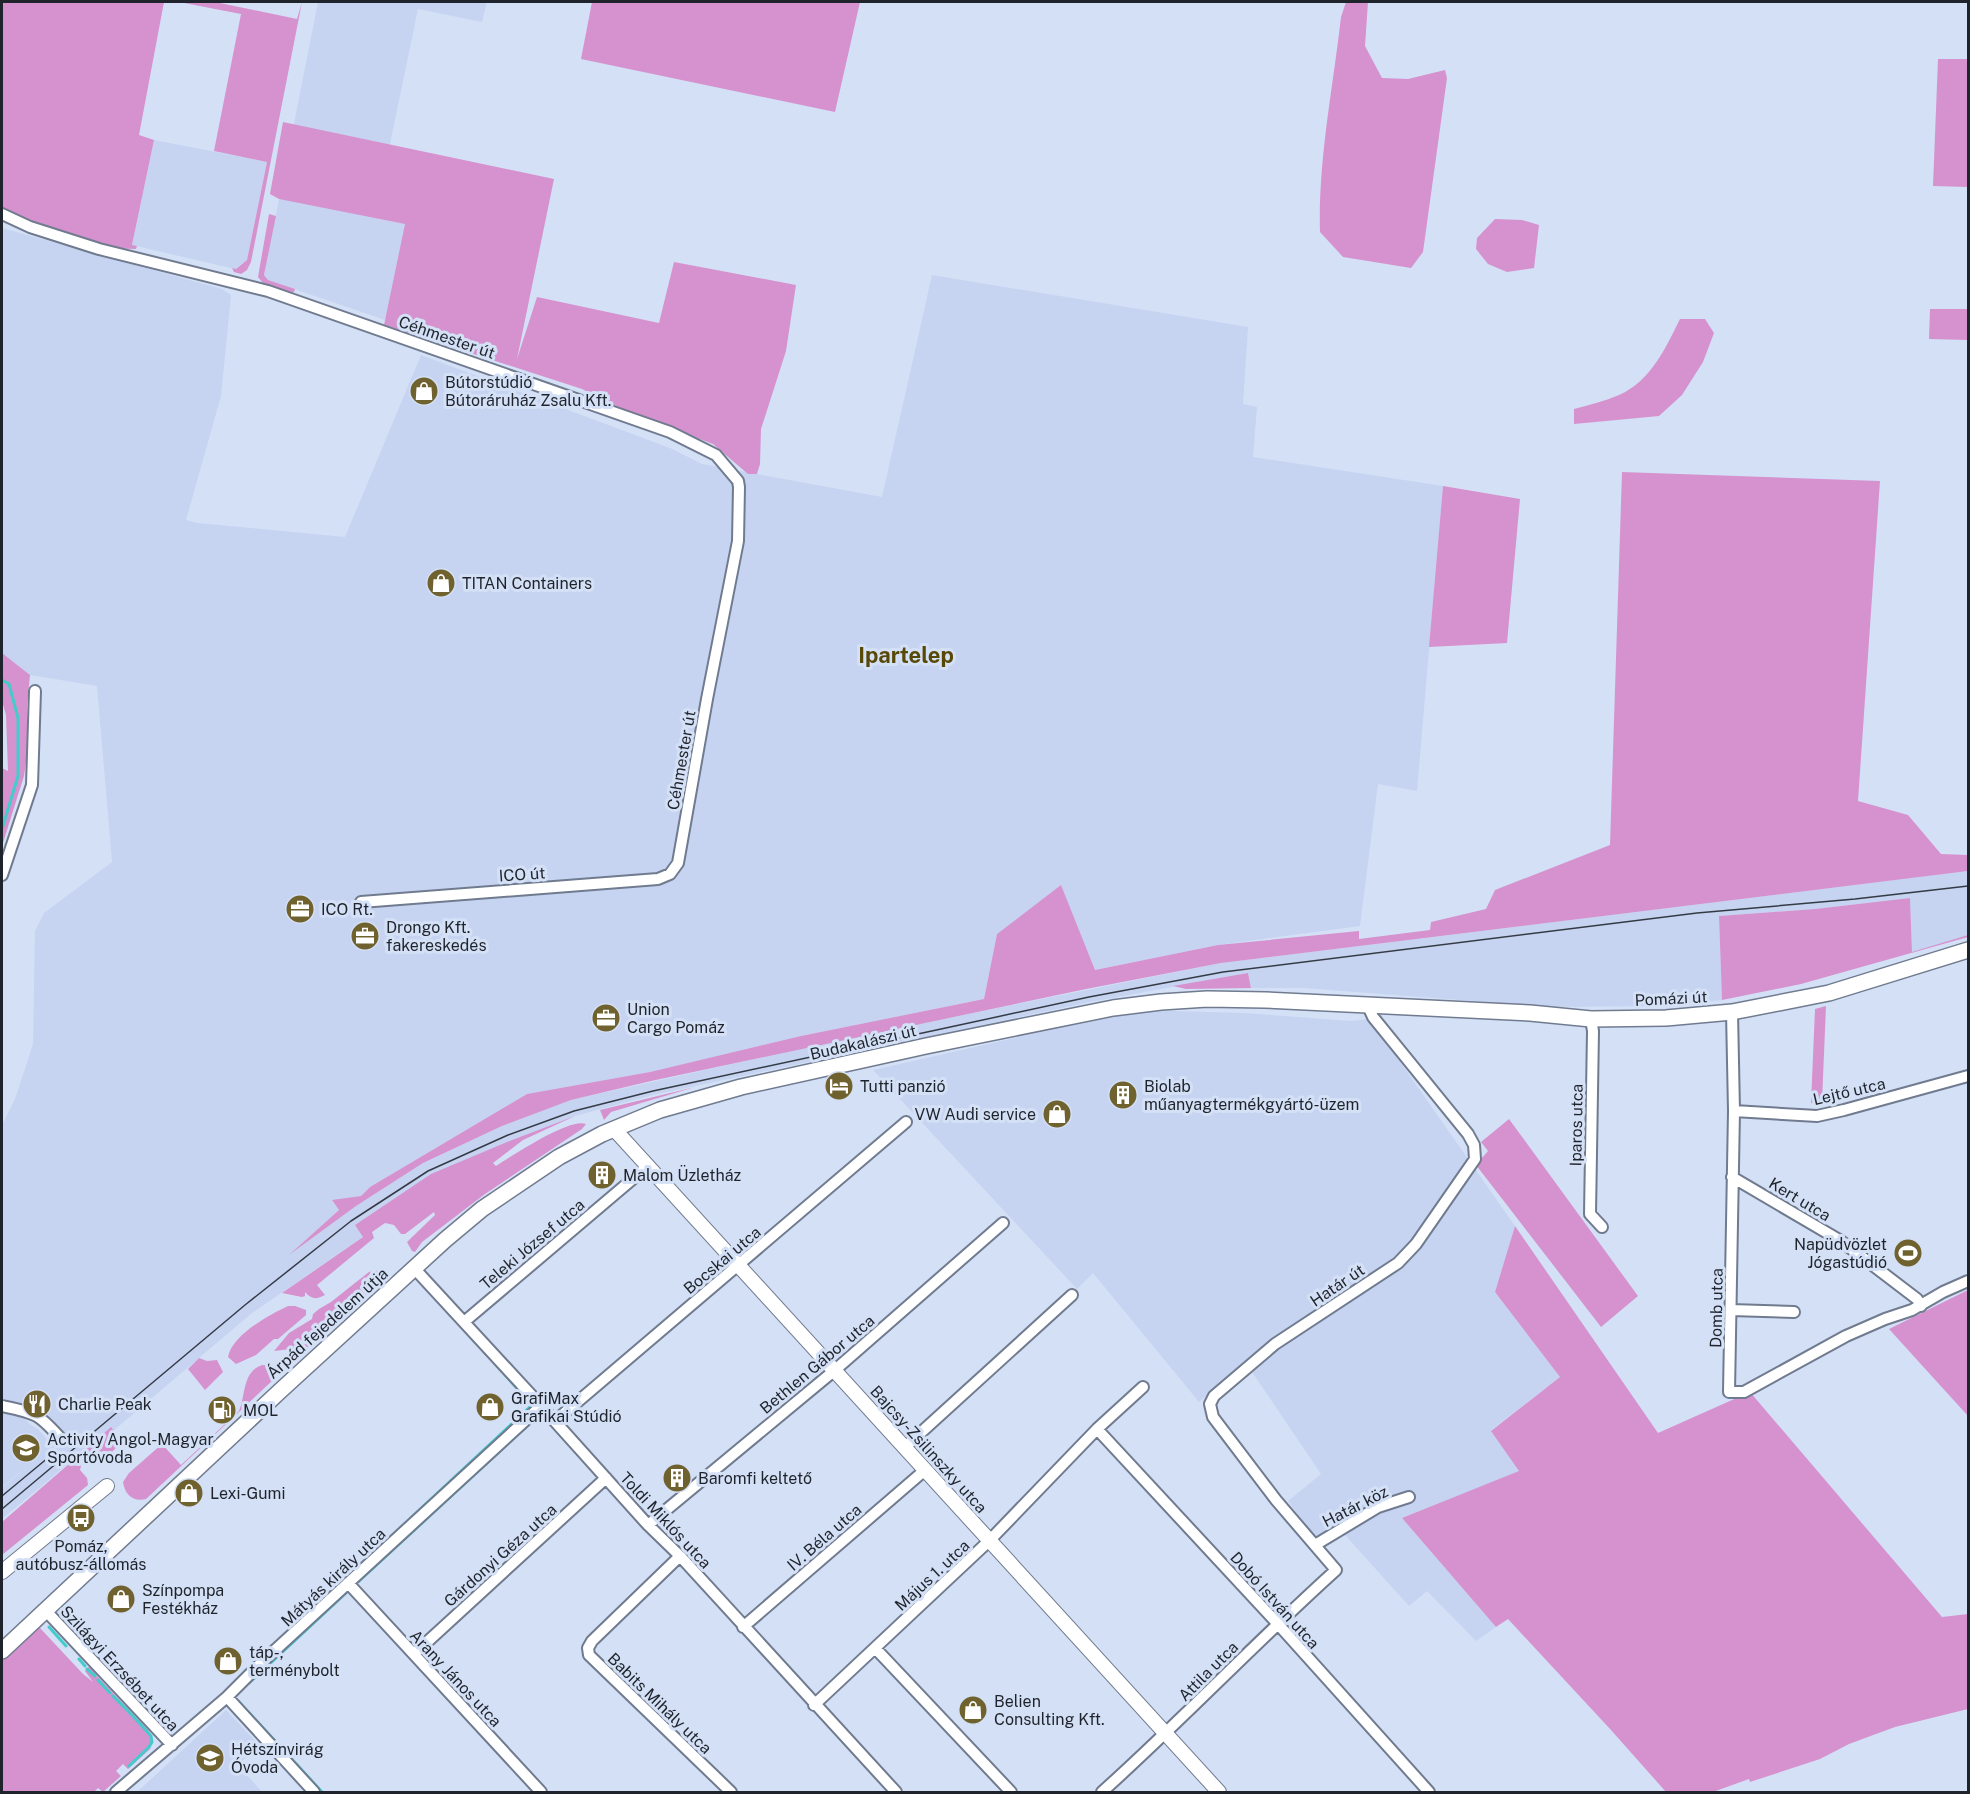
<svg xmlns="http://www.w3.org/2000/svg" width="1970" height="1794" font-family="'Public Sans',sans-serif">
	<style>
		.built { fill: #c6d4f1 }
		.green { fill: #d692ce }
		.lines { fill: none; stroke-linecap: round; stroke-linejoin: round }
		.stream { stroke: #44cbcc; stroke-width: 3 }
		.minor-casing { stroke: #707b8f; stroke-width: 14 }
		.tertiary-casing { stroke: #707b8f; stroke-width: 16 }
		.secondary-casing { stroke: #707b8f; stroke-width: 18 }
		.minor { stroke: #fff; stroke-width: 10 }
		.tertiary { stroke: #fff; stroke-width: 14 }
		.secondary { stroke: #fff; stroke-width: 15 }
		.tram { stroke: #353b45; stroke-width: 1.5 }
		.labels { text-anchor: middle; stroke-width: 6; stroke-linejoin: round; paint-order: stroke }
		.street-label { font-size: 16px; fill: #1f242c; stroke: #d4e0f6 }
		.poi-label { font-size: 16px; fill: #1f242c; stroke: #d4e0f6; text-anchor: start }
		.district-label { font-size: 22px; font-weight: bold; fill: #574806; stroke: #d4e0f6 }
	</style>
	<rect width="100%" height="100%" fill="#d4e0f6"/>
	<path class="built" d="M318,2H487L482,22L418,9L375,216L345,211L406,223L385,320L268,280L264,275Z
		M154,140L267,162L247,260L235,269L132,245Z
		M2,228L222,289L231,295L221,396L186,520L198,523L345,537L421,355L670,448L702,464L882,497L932,275L1248,327L1243,404L1257,407L1253,457L1443,486L1417,791L1378,784L1360,926L1218,945L1095,970L1061,886L997,934L984,999L801,1036L650,1072L527,1094L370,1187L361,1196L332,1201L339,1210L293,1252L356,1206L423,1163L502,1126L571,1100L854,1037L1221,963L1968,871V935L1912,953L1910,898L1815,909L1719,916L1722,1000L1662,1006L1551,1007L1303,988H1251L1248,973L1090,1002L653,1095L575,1116L512,1140L355,1225L364,1236L252,1313L113,1431L111,1428L2,1519V1488L33,1462L2,1487V1413L6,1409L21,1415L31,1425L38,1429L53,1446L66,1436L38,1406L2,1399V1125L15,1099L33,1044L35,931L44,913L112,862L97,686L30,675L2,653Z
		M1139,1010L1245,1013L1351,1021L1370,1019L1515,1226L1495,1292L1560,1377L1491,1430L1520,1471L1402,1518L1496,1627L1476,1641L1427,1591L1409,1606L1336,1525L1315,1538L1288,1501L1321,1474L1246,1363L1199,1402L1093,1273L1077,1289L873,1070Z
		M226,1710L259,1745L238,1765L262,1792H137Z"/>
	<path class="green" d="M2,2H164L139,135L154,140L132,245L137,246L136,249C90,249 44,227 2,208Z
		M179,2H215L297,19L302,2L251,262L247,270L241,274L234,272L232,268L236,269L247,260L267,162L214,151L241,14Z
		M592,2H860L835,112L581,59Z
		M1346,2H1368L1365,46L1382,78L1408,79L1445,70L1447,78L1423,252L1411,268L1343,257L1320,232C1318,160 1333,88 1341,17Z
		M1938,59H1968V187L1933,186Z
		M283,122L554,179L517,359L537,297L659,323L674,262L796,285L786,351L761,429L760,464L757,474H748L713,444L630,413L582,389L384,325L405,224L279,199L270,194Z
		M269,214L276,216L264,275L268,280L295,289L294,292L291,293L263,283L258,277Z
		M1495,219L1522,220L1539,225L1534,268L1507,272L1488,264L1476,249L1477,238Z
		M1930,309H1968V340L1929,339Z
		M1680,319H1705L1714,333L1703,362L1682,395L1659,416L1574,424V409C1589,405 1605,401 1619,395C1651,381 1666,347 1680,319Z
		M1622,472L1880,481L1858,801L1908,815L1941,854L1968,855V871L1221,963L1086,989L651,1081L571,1100L502,1126L423,1163L356,1206L289,1255L339,1210L332,1200L361,1196L370,1187L527,1094L650,1072L801,1036L984,999L997,934L1061,885L1095,970L1218,945L1359,931V939L1430,930L1431,922L1486,909L1495,890L1610,845Z
		M1443,486L1520,499L1507,643L1429,647Z
		M2,653L30,675L27,706L28,749L24,776L2,846V768L8,771L6,715L2,701Z
		M1910,898L1912,952L1968,935V937L1801,984L1722,1000L1719,916L1815,909Z
		M1248,973L1251,988L1186,989L1173,986Z
		M1826,1006L1822,1102L1811,1103L1815,1009Z
		M695,1087L611,1112L604,1120L600,1110Z
		M575,1116L523,1140L493,1163L496,1166C512,1156 570,1117 586,1124L582,1129L485,1194L422,1242L415,1252L412,1251L407,1242L435,1215L434,1212L405,1234H401L394,1225L385,1223L372,1232L374,1238L317,1285L325,1295C316,1300 311,1299 305,1292V1296L302,1297L282,1293L363,1237L355,1225L431,1174L512,1140Z
		M1509,1119L1638,1296L1601,1327L1476,1165L1488,1151L1481,1142Z
		M1515,1226L1658,1433L1750,1392L1942,1617L1968,1614V1709L1895,1727L1849,1744L1820,1759L1750,1782L1749,1779L1713,1792H1666L1611,1730L1508,1619L1496,1627L1402,1518L1519,1471L1491,1431L1560,1377L1495,1292Z
		M386,1269L387,1275L317,1342L308,1347L274,1351L289,1333L312,1319L313,1314L319,1309L331,1302L360,1279L369,1272Z
		M1968,1290V1416L1889,1329Z
		M288,1306H295L306,1310V1315L278,1339H274L256,1355L236,1364L228,1357C232,1335 269,1315 288,1306Z
		M199,1358L207,1361L217,1360L223,1372L205,1390L188,1369Z
		M262,1365C271,1365 274,1372 273,1380L146,1499C133,1502 125,1495 123,1482L129,1473L162,1444L181,1465L239,1411C246,1395 242,1372 262,1365Z
		M111,1427L122,1441C108,1456 101,1469 81,1454Z
		M77,1457L82,1462L80,1470L87,1478L88,1485L2,1555V1522Z
		M42,1623L44,1624L40,1628L83,1674L93,1682L85,1671L88,1667L92,1668L96,1675L149,1731L153,1740L150,1749L128,1769L123,1764L116,1771L121,1776L103,1792L98,1788L95,1791L96,1792H2V1660Z"/>
	<g class="lines">
		<path class="stream" d="M2,680L9,684L18,718V776L2,829
			M470,1336L525,1397
			M354,1571L532,1405
			M358,1582L540,1414
			M49,1627L66,1646
			M79,1659L85,1666
			M87,1669L95,1676
			M98,1680L110,1693
			M249,1683L346,1593
			M113,1696L131,1714
			M239,1702L322,1792
			M129,1766L149,1747L152,1742L151,1736L132,1715"/>
		<g class="minor-casing">
			<path id="minor" d="M2,214L30,227L99,249L268,291L670,432L716,455L738,481L739,487L738,541L707,699L678,863L670,874L658,879L361,902
				M2,875L32,785L35,691
				M1732,1012L1734,1111L1729,1392H1744L1846,1336L1885,1319L1912,1310L1943,1292L1968,1281
				M1591,1019L1593,1031L1590,1214L1602,1227
				M1734,1111L1817,1116L1844,1110L1968,1076
				M1732,1177L1841,1241L1917,1299L1921,1306
				M414,1268L533,1397L648,1525L680,1556L896,1792
				M1731,1310L1794,1312
				M464,1322L648,1166
				M2,1406C35,1413 38,1413 61,1439
				M555,1421L906,1122
				M1097,1429L1277,1623L1429,1792
				M905,1447L1072,1295
				M648,1525L835,1370L1003,1223
				M1315,1545L1378,1507L1409,1497
				M680,1556L592,1641L588,1648L589,1655L731,1792
				M348,1583L541,1792
				M46,1611L172,1745
				M743,1627L925,1470
				M875,1648L1011,1792
				M414,1654L606,1478
				M227,1697L314,1792
				M814,1705L990,1540L1097,1429L1143,1387
				M116,1792L227,1697L261,1663L541,1406
				M1102,1792C1182,1720 1256,1642 1336,1570L1276,1500L1213,1417L1210,1404L1214,1396L1275,1344L1398,1263L1416,1244L1475,1159L1474,1145L1468,1134L1373,1017L1368,1006"/>
		</g>
		<g class="tertiary-casing">
			<path id="tertiary" d="M614,1129L1219,1792
				M2,1572L107,1486"/>
		</g>
		<g class="secondary-casing">
			<path id="secondary" d="M2,1651L280,1391L445,1240L482,1209L559,1157L602,1134L660,1110L741,1087L926,1046L1113,1008L1161,1002L1207,999L1265,1000L1530,1013L1591,1019L1666,1018L1732,1012L1829,993L1968,950"/>
		</g>
		<use href="#minor" class="minor"/>
		<use href="#tertiary" class="tertiary"/>
		<use href="#secondary" class="secondary"/>
		<path class="tram" d="M2,1496L55,1452
			M2,1509L245,1305L351,1221L428,1171L508,1135L574,1111L653,1091L941,1029L1089,997L1223,972L1697,913L1855,899L1968,886"/>
	</g>
	<defs>
		<g id="shop-disc" transform="scale(1.5)"><circle r="9.5" fill="#6f622f" stroke="#d4e0f6"/><path d="M-5-2.5h2.3a2.7 3.5 0 0 1 5.4 0H5L5.5 6h-11ZM-1.5-2.5h3a1.5 2.3 0 0 0-3 0Z" fill="#fff"/></g>
		<g id="office-disc" transform="scale(1.5)"><circle r="9.5" fill="#6f622f" stroke="#d4e0f6"/><path d="M-6-3h4V-5.5h4V-3h4V5H-6ZM-1-4.5V-3h2v-1.5ZM-6 0V1H6V0Z" fill="#fff"/></g>
		<g id="hotel-disc" transform="scale(1.5)"><circle r="9.5" fill="#6f622f" stroke="#d4e0f6"/><path d="M-6-4.5h1.5V1H6V5H4.5V3h-9V5H-6ZM-4 0a1.8 1.8 0 1 1 3.6 0ZM.5 0V-2.5h3Q6-2.5 6 0Z" fill="#fff"/></g>
		<g id="building-disc" transform="scale(1.5)"><circle r="9.5" fill="#6f622f" stroke="#d4e0f6"/><path d="M-4-6H4V6H1V3H-1V6H-4ZM-2.5-4.3h1.7v1.8h-1.7ZM.8-4.3h1.7v1.8H.8ZM-2.5-1h1.7V.8h-1.7ZM.8-1h1.7V.8H.8Z" fill="#fff"/></g>
		<g id="stadium-disc" transform="scale(1.5)"><circle r="9.5" fill="#6f622f" stroke="#d4e0f6"/><path d="M0-5a6.5 5 0 1 0 0 10a6.5 5 0 1 0 0-10ZM-3.5-1.8h7v3.6h-7Z" fill="#fff"/></g>
		<g id="restaurant-disc" transform="scale(1.5)"><circle r="9.5" fill="#6f622f" stroke="#d4e0f6"/><path d="M-5-6h1v4h1v-4h1v4h1v-4h1v5L-1.5 .5V6h-2V.5L-5-1ZM5-6V6H3V1.5H1.5Q1.5-4 5-6Z" fill="#fff"/></g>
		<g id="fuel-disc" transform="scale(1.5)"><circle r="9.5" fill="#6f622f" stroke="#d4e0f6"/><path d="M-5.5-6h7V0h2V4h1.3V-2.5L3-4.5l.8-.8L6-3V5H2.5V1h-1V6h-7ZM-4.2-4.7v3.2H.2V-4.7Z" fill="#fff"/></g>
		<g id="school-disc" transform="scale(1.5)"><circle r="9.5" fill="#6f622f" stroke="#d4e0f6"/><path d="M0-5L7-2L0 1L-7-2ZM-4 1L0 2.5L4 1V4Q0 6-4 4Z" fill="#fff"/></g>
		<g id="bus-disc" transform="scale(1.5)"><circle r="9.5" fill="#6f622f" stroke="#d4e0f6"/><path d="M-5-6H5V4H4V6H2V4H-2V6H-4V4H-5ZM-3.5-4V0h7V-4ZM-3.5 1.2v1.5H-2V1.2ZM2 1.2v1.5H3.5V1.2Z" fill="#fff"/></g>
	</defs>
	<g fill-rule="evenodd">
		<use href="#shop-disc" x="424" y="391"/>
		<use href="#shop-disc" x="441" y="583"/>
		<use href="#office-disc" x="300" y="909"/>
		<use href="#office-disc" x="365" y="936"/>
		<use href="#office-disc" x="606" y="1018"/>
		<use href="#hotel-disc" x="839" y="1086"/>
		<use href="#building-disc" x="1123" y="1095"/>
		<use href="#shop-disc" x="1057" y="1114"/>
		<use href="#building-disc" x="602" y="1175"/>
		<use href="#stadium-disc" x="1908" y="1253"/>
		<use href="#restaurant-disc" x="37" y="1404"/>
		<use href="#shop-disc" x="490" y="1407"/>
		<use href="#fuel-disc" x="222" y="1410"/>
		<use href="#school-disc" x="26" y="1448"/>
		<use href="#building-disc" x="677" y="1478"/>
		<use href="#shop-disc" x="189" y="1493"/>
		<use href="#bus-disc" x="81" y="1518"/>
		<use href="#shop-disc" x="121" y="1599"/>
		<use href="#shop-disc" x="228" y="1661"/>
		<use href="#shop-disc" x="973" y="1710"/>
		<use href="#school-disc" x="210" y="1758"/>
	</g>
	<g class="labels">
		<g class="street-label">
			<text transform="translate(447 337) rotate(19)" y="6">Céhmester út</text>
			<text transform="translate(681 760) rotate(-80)" y="6">Céhmester út</text>
			<text transform="translate(522 874) rotate(-4)" y="6">ICO út</text>
			<text transform="translate(1671 998) rotate(-3)" y="6">Pomázi út</text>
			<text transform="translate(863 1042) rotate(-13)" y="6">Budakalászi út</text>
			<text transform="translate(1849 1091) rotate(-13)" y="6">Lejtő utca</text>
			<text transform="translate(1576 1125) rotate(-89)" y="6">Iparos utca</text>
			<text transform="translate(1800 1199) rotate(31)" y="6">Kert utca</text>
			<text transform="translate(532 1244) rotate(-40)" y="6">Teleki József utca</text>
			<text transform="translate(722 1260) rotate(-40)" y="6">Bocskai utca</text>
			<text transform="translate(1337 1285) rotate(-34)" y="6">Határ út</text>
			<text transform="translate(1716 1308) rotate(-89)" y="6">Domb utca</text>
			<text transform="translate(327 1323) rotate(-42)" y="6">Árpád fejedelem útja</text>
			<text transform="translate(817 1364) rotate(-40)" y="6">Bethlen Gábor utca</text>
			<text transform="translate(929 1449) rotate(48)" y="6">Bajcsy-Zsilinszky utca</text>
			<text transform="translate(1355 1506) rotate(-27)" y="6">Határ köz</text>
			<text transform="translate(666 1520) rotate(47)" y="6">Toldi Miklós utca</text>
			<text transform="translate(824 1537) rotate(-41)" y="6">IV. Béla utca</text>
			<text transform="translate(500 1555) rotate(-42)" y="6">Gárdonyi Géza utca</text>
			<text transform="translate(932 1575) rotate(-43)" y="6">Május 1. utca</text>
			<text transform="translate(333 1577) rotate(-43)" y="6">Mátyás király utca</text>
			<text transform="translate(1275 1600) rotate(48)" y="6">Dobó István utca</text>
			<text transform="translate(120 1668) rotate(47)" y="6">Szilágyi Erzsébet utca</text>
			<text transform="translate(1208 1671) rotate(-45)" y="6">Attila utca</text>
			<text transform="translate(456 1678) rotate(47)" y="6">Arany János utca</text>
			<text transform="translate(660 1703) rotate(44)" y="6">Babits Mihály utca</text>
		</g>
		<g class="poi-label">
			<text x="445" y="388">Bútorstúdió<tspan x="445" dy="18">Bútoráruház Zsalu Kft.</tspan></text>
			<text x="462" y="589">TITAN Containers</text>
			<text x="321" y="915">ICO Rt.</text>
			<text x="386" y="933">Drongo Kft.<tspan x="386" dy="18">fakereskedés</tspan></text>
			<text x="627" y="1015">Union<tspan x="627" dy="18">Cargo Pomáz</tspan></text>
			<text x="860" y="1092">Tutti panzió</text>
			<text x="1144" y="1092">Biolab<tspan x="1144" dy="18">műanyagtermékgyártó-üzem</tspan></text>
			<text x="1036" y="1120" text-anchor="end">VW Audi service</text>
			<text x="623" y="1181">Malom Üzletház</text>
			<text x="1887" y="1250" text-anchor="end">Napüdvözlet<tspan x="1887" dy="18">Jógastúdió</tspan></text>
			<text x="511" y="1404">GrafiMax<tspan x="511" dy="18">Grafikai Stúdió</tspan></text>
			<text x="58" y="1410">Charlie Peak</text>
			<text x="243" y="1416">MOL</text>
			<text x="47" y="1445">Activity Angol-Magyar<tspan x="47" dy="18">Sportóvoda</tspan></text>
			<text x="698" y="1484">Baromfi keltető</text>
			<text x="210" y="1499">Lexi-Gumi</text>
			<text x="81" y="1552" text-anchor="middle">Pomáz,<tspan x="81" dy="18">autóbusz-állomás</tspan></text>
			<text x="142" y="1596">Színpompa<tspan x="142" dy="18">Festékház</tspan></text>
			<text x="249" y="1658">táp-,<tspan x="249" dy="18">terménybolt</tspan></text>
			<text x="994" y="1707">Belien<tspan x="994" dy="18">Consulting Kft.</tspan></text>
			<text x="231" y="1755">Hétszínvirág<tspan x="231" dy="18">Óvoda</tspan></text>
		</g>
		<g class="district-label">
			<text x="906" y="663">Ipartelep</text>
		</g>
	</g>
	<rect width="1970" height="1794" fill="none" stroke="#1f242c" stroke-width="6"/>
</svg>
